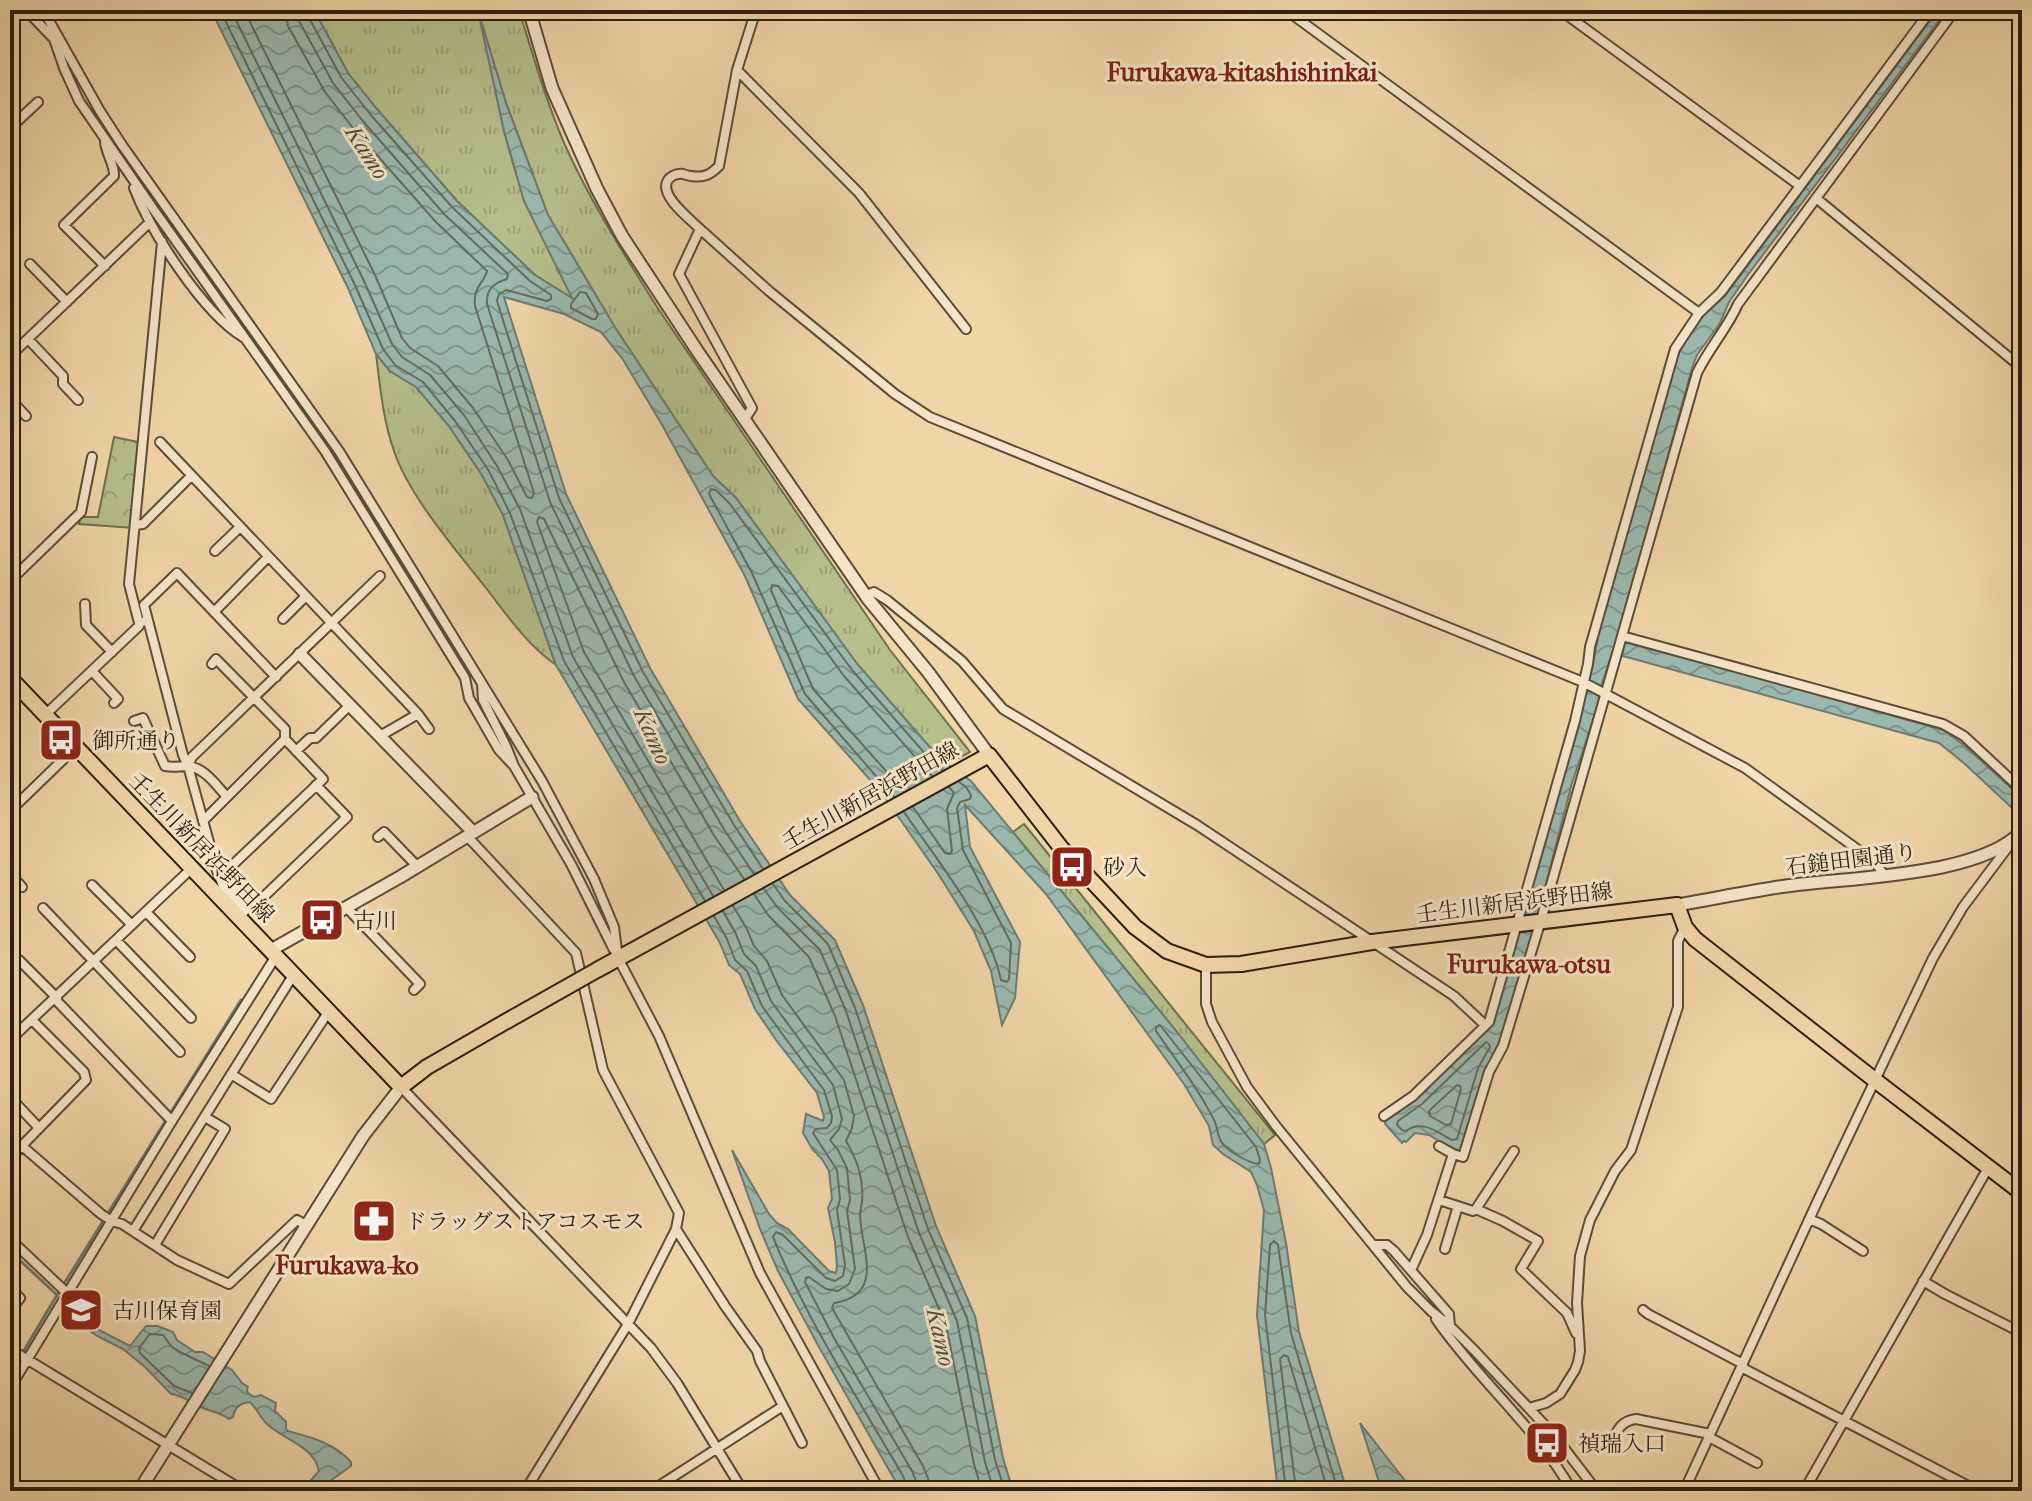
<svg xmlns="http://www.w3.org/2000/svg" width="2032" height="1501" font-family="'IM FELL French Canon','Noto Serif JP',serif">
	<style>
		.grass { fill: url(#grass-tufts); stroke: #706e4e; stroke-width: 2 }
		.forest { fill: url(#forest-crowns); stroke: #706e4e; stroke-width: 2 }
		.water { fill: url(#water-waves); stroke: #6e7b70; stroke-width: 2 }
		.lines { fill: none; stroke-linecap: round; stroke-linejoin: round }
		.shore { stroke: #626c60; stroke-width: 2 }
		.stream { stroke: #6e7b70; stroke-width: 3 }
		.minor-casing { stroke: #5c4c37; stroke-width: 12 }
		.tertiary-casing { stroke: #5c4c37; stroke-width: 15 }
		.primary-casing { stroke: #2a1f11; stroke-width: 18 }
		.minor { stroke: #f5e4c7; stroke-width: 8 }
		.tertiary { stroke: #f5e4c7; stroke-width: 11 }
		.primary { stroke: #f0d5a9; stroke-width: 14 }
		.primary-bridge-casing { stroke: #2a1f11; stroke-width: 18; stroke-linecap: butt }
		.primary-bridge { stroke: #f0d5a9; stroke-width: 14 }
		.labels { text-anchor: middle; stroke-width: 6; stroke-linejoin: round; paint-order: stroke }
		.poi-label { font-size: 22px; fill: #2a1f11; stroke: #f5e4c7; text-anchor: start }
		.street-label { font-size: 22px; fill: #2a1f11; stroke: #f5e4c7 }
		.water-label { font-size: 24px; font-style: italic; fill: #4c4d40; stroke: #f5e4c7 }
		.quarter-label { font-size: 26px; font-weight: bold; fill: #7a1f14; stroke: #f5e4c7 }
	</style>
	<defs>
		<pattern id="grass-tufts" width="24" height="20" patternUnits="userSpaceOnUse" patternTransform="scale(2)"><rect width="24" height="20" fill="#b5be8c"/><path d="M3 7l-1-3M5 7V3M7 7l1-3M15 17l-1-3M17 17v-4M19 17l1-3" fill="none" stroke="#9ca378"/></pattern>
		<pattern id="forest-crowns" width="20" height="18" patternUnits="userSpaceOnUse" patternTransform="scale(2)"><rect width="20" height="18" fill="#b5be8c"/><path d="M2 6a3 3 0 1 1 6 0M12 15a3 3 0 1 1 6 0" fill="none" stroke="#9ca378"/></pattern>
		<pattern id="water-waves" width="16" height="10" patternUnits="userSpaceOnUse" patternTransform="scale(2)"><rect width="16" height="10" fill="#9bb8af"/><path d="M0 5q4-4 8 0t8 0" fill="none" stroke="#7f958d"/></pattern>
	</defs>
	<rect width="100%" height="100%" fill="#f0d5a9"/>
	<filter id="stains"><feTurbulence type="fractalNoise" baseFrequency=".0025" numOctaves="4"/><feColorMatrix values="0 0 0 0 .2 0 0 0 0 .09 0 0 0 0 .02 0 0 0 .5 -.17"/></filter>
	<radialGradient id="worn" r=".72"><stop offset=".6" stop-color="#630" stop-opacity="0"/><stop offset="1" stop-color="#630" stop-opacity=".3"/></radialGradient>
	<path class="grass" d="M314,10H519C533,55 546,101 565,145C590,201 624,254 657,307L890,650L970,752L959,758L940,759L858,665L736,498L713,476L616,329L548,215L506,103L482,24L504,131L524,201L573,299L535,275L457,201L376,108L348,73Z
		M376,354L390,371L416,387L449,426L482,475L503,515L556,665C527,645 507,615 486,588C456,550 409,496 394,451C383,420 380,386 376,354Z
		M1024,824L1275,1135L1264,1144L1177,1032L1013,832Z"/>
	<path class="forest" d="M114,437L143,443L134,528L79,524L80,517H98Z"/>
	<path class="water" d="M211,10H314L348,73L376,108L457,201L535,275L572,298L524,201L504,131L478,11L506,103L548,215L616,329L713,476L736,498L858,665L940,759L971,781L1177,1032L1264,1144L1271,1168L1286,1243L1299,1332L1347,1491H1278L1257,1315L1264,1210L1257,1185L1251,1172L1223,1154L1213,1145L1209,1126L1184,1084L1046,894L965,805L970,847L1020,942L1015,998L1002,1025L991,971L974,931L939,875L881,792L798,699L745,576L661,423L622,358L601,332L564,314L504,297L566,494L650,668L740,821L790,895L835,940L863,1005L936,1226L975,1316L1003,1458L1013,1491H901L819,1347L778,1271L760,1229L732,1150L769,1214L777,1223L788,1229L829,1271L836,1273L837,1266L835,1242L828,1208L832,1199L829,1171L822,1159L813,1150L803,1133L806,1114L823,1121L824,1117L817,1093L776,1040L755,1009L740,974L729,965L720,943L556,665L503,515L482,475L449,426L416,387L390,371L376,354L348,288Z
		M1938,10H1947L1747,276L1729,302L1720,323L1697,355L1692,368L1618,639L1624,642L1767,680L1943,730L1965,746L2022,798V823L2017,819L2011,807L1965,764L1939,743L1612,653L1602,684L1595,715L1572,783L1534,930L1501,1044L1463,1149L1458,1152L1429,1135L1415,1133L1406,1142L1404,1141L1402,1143L1385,1124L1386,1119L1491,1024L1593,664L1599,631L1678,350L1702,317L1725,296Z
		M64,1306L74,1317L130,1346L146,1326H158L173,1332L177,1340L195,1352H203L232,1370L242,1383L248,1387C245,1392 250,1395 254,1397L261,1395L276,1403L275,1411L286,1422V1429L288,1431C310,1437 335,1443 351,1462V1466L330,1481V1488L333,1491H318L311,1480L319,1471C314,1445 281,1439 266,1423C260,1417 257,1409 250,1402C240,1403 235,1407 233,1417L229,1419C220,1412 212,1412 203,1408C192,1404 183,1395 171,1394L145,1367L123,1349L97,1336L61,1310Z
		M1360,1423L1413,1491H1382Z"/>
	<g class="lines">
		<path class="shore" d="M220,10L355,285L383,349L395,365L423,382L455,421L489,471L510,513L564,661L705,901
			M231,10L364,281L392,344L402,357L430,375L464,415L497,466L520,509L573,657L713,896
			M244,10L375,275L402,338L410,348L438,366L473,408L508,460L527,497L532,498L534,493L475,306C473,286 483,285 487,271L435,221L353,128L325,92L288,26L285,10
			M297,10L299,21L333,83L362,120L444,214L508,274L507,279C494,283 486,289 487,304L550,502L634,676L725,831L754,874
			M307,10L308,16L341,77L370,114L452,207L530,281L551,295V299L547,301L506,290L499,294L497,301L559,498L643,672L734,825L763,869
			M580,292L586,293L598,314L596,319H592L571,308V304Z
			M903,792L894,780L813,689L771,590L772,585L778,586L844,676L932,776
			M894,797L805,694L752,573L709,494L711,489L716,490L730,504L852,670L934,764L942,770
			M913,807L945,853L950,854L952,851L947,809L954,793L949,787
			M904,812C937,860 989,924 1001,980L1007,982L1009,979L1011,943L963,850L957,808L960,802L970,799L971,795L966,787L959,782
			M773,884L785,901L828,944L855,1008L928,1229L967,1318L995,1460L1005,1491
			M764,889L777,907L820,950L846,1011L919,1233L957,1321L985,1462L994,1491
			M724,890L584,652L537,522L539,517L544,519L624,682L715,837L744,879
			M754,894L768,915L809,957L835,1016L908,1237L946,1325L974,1464L982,1491
			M733,906L747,929L754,946L767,961L782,995L844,1080L854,1116L852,1128L846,1141C857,1160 864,1178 862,1201C862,1202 860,1213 860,1214C860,1247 887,1295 834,1303L832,1308L923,1466L929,1481L930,1491
			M723,911L736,934L744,954L756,966L771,1001L833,1085L842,1119L839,1129L830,1140L838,1150L847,1168L850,1200L847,1211L855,1269L849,1284L838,1291L826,1289L809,1277L806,1278L805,1282L834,1338L912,1471L917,1484L918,1491
			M714,916L727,939L735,960L747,971L762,1006L783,1035L824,1090L832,1116L831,1123L827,1128L816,1129L813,1133L837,1170L840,1199L837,1210L845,1265L843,1276L835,1281L826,1278L783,1235L776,1232L773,1237C807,1321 858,1398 903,1476L908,1491
			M1160,1025L1256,1147L1260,1160L1259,1164C1248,1163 1230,1152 1222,1143C1217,1136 1218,1127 1214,1120C1198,1088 1176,1060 1156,1031V1027Z
			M1486,1042L1489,1044L1490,1047L1478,1068L1457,1139L1452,1140C1437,1132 1422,1119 1406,1131L1402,1130L1397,1125L1398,1121L1422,1104Z
			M1457,1085L1460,1086L1461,1089L1451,1124L1446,1125L1430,1116L1429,1111Z
			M192,1393L174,1386L140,1353L139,1348L150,1334L163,1335L172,1347L180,1352L209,1366
			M1286,1491L1265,1315L1270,1245L1274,1241L1278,1245L1291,1333L1338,1491
			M1296,1491L1280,1359L1284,1355L1288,1357L1328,1491"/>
		<path class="stream" d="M10,1251L57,1295
			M10,1374L57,1295L241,1000"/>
		<g class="minor-casing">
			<path id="minor" d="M26,10L54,39L57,37
				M43,10L100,111L122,145L339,451L542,781L594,879L614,927L618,958L659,1036L760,1273L880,1491
				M1286,10L1699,313
				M1560,10L1800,186
				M54,39L64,68L79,101L154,210L325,451L465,678L469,698L499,750L514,766
				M737,70L859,193L966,329
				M10,128L38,102
				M134,188C151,232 203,313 243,337
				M1816,198L2022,368
				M700,229C690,219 658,195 668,180C670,177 675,174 679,174C683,173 687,176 691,176C704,178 710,175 719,166L737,70L756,10
				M30,264L67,302
				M105,266L64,225L114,176C115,165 106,154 105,142
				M28,339L63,376V384L78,400
				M10,356L150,222
				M10,399L26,416
				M745,419L752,408L679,274L700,229L769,291L895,394L930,417L1583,682L1745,768L1875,862L1884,875
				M160,442L418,714L429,729
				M135,525L143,524L191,476
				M215,551L240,527
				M10,559L20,571
				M10,581L81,512L92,457
				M865,596L874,592L887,600L962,661L1003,709L1197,825L1454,996L1485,1025
				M85,604L86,625L112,652
				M214,612L268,557
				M283,619L306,596
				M139,623L129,584L162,242
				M1622,636L1943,724L1964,736L2022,790
				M212,664L216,659L285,729V739L323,779L220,877
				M92,671L118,699L114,703
				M482,684L483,700L506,746L514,766L571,864L614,950
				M45,715L139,626V623L142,622
				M134,721L143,718L165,766C175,768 183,765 192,767C206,770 218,787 227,797
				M380,736L418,714
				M296,751L310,738H316L350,705
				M188,766L192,757L380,576
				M10,811L76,747
				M203,821L285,739
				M467,836L576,953L603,1070L679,1213L676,1229L628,1324L525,1491
				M378,837L384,832L417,866
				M10,874L22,887
				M222,875L253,907L347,817L316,785
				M92,885L132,925
				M346,907L420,984L414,990
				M43,908L180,1052
				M146,912L190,957
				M239,917L246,910L223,886L217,871L188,766L183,755L144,605L177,573L276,677
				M116,940L191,1018
				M19,960L57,998
				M1206,965V1004L1212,1022L1247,1087L1276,1126L1407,1287L1431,1311L1450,1326L1475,1351L1554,1435L1593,1486L1600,1491
				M55,999L172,1121
				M10,1040L192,868
				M231,1074L271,1099L329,1011
				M401,1087L651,1348L677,1383L743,1491
				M10,1097L39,1128
				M1384,1116L1413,1096L1489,1022L1575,721L1588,664L1590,647L1675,349L1699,313L1721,292L1931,10
				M22,1146L101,1214L112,1221L122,1224L177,1260L229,1284L297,1220L306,1225
				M1439,1146L1453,1154L1463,1157L1489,1072L1503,1046L1541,920L1697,373C1709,348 1727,329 1738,304L1955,10
				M10,1158L86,1080L84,1072L32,1020
				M1439,1200L1473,1211L1476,1209L1503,1221L1538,1241L1521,1269L1567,1313L1576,1333
				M1476,1209L1514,1151
				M1809,1219L1821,1224L1863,1251
				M676,1229L725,1306L757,1351L760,1361L802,1443
				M133,1231L294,974
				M10,1239L68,1294
				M155,1245L225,1129L205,1117
				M1373,1245H1387L1394,1251L1449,1314L1450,1326
				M1445,1249L1458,1206
				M1411,1270L1427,1235L1453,1154
				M1923,1281L1945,1294L2022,1333
				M1643,1310L1648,1314L1743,1364
				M10,1311L20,1298L14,1292
				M1436,1319C1477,1379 1537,1428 1572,1491
				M10,1349L244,1491
				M1741,1367L1978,1491
				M10,1388L172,1121L276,956
				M1529,1408L1546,1403L1560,1394L1575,1370L1578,1362L1580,1351L1577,1303L1580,1256L1590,1220L1615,1171L1631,1150L1678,1007V941L1685,927
				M1709,1437L1757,1463
				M1612,1443C1617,1430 1621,1421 1636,1419L1710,1434
				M651,1491L783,1406
				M1684,1491L1819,1198L1933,958L1963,907L2011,843
				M1804,1491L1988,1168"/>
		</g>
		<g class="tertiary-casing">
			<path id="tertiary" d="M529,10L552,88L597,189L622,236L698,352L868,599L928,672L989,755
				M300,654L473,832
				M1677,905C1713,899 1750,891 1786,886C1848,877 1980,877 2022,831
				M271,950L400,877L532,797
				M139,1491L363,1136L401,1087"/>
		</g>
		<g class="primary-casing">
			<path id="primary" d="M10,678L401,1087L427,1067L498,1026
				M597,970L989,755L1062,849L1135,927L1167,951L1206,965L1241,964L1372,942L1677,905L1685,927L1695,939L1876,1081L2022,1193"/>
		</g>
		<use href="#minor" class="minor"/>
		<use href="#tertiary" class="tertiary"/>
		<use href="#primary" class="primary"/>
		<g class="primary-bridge-casing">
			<path id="primary-bridge" d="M498,1026L597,970"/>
		</g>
		<use href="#primary-bridge" class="primary-bridge"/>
	</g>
	<defs>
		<g id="bus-square" transform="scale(2.3)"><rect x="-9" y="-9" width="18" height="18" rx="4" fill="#8f2418" stroke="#f5e4c7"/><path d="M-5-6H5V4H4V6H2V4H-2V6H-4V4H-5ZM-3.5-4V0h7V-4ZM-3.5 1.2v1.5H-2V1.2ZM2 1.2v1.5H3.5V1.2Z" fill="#fff"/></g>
		<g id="pharmacy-square" transform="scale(2.3)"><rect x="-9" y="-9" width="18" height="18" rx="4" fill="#8f2418" stroke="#f5e4c7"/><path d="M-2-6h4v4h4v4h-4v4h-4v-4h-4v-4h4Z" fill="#fff"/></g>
		<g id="school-square" transform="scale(2.3)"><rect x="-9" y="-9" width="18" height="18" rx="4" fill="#8f2418" stroke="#f5e4c7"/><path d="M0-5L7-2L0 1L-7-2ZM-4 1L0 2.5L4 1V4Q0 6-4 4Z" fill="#fff"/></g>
	</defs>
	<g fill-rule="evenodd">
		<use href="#bus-square" x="61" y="740"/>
		<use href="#bus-square" x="1072" y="867"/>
		<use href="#bus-square" x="322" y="920"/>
		<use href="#pharmacy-square" x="374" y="1221"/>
		<use href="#school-square" x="81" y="1310"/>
		<use href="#bus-square" x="1547" y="1443"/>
	</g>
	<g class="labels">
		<g class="poi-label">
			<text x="92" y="748">御所通り</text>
			<text x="1103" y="875">砂入</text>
			<text x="353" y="928">古川</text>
			<text x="405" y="1229">ドラッグストアコスモス</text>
			<text x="112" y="1318">古川保育園</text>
			<text x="1578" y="1451">禎瑞入口</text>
		</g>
		<g class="street-label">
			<text transform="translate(870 795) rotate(-29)" y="8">壬生川新居浜野田線</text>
			<text transform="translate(202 847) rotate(46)" y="8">壬生川新居浜野田線</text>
			<text transform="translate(1851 859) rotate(-7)" y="8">石鎚田園通り</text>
			<text transform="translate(1514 902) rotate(-7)" y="8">壬生川新居浜野田線</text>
		</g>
		<g class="water-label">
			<text transform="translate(367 152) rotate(57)" y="8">Kamo</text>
			<text transform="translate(653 736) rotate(66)" y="8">Kamo</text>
			<text transform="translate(941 1337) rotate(77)" y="8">Kamo</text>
		</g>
		<g class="quarter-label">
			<text x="1242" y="81">Furukawa-kitashishinkai</text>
			<text x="1529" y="973">Furukawa-otsu</text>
			<text x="347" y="1274">Furukawa-ko</text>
		</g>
	</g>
	<rect width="2032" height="1501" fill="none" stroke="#f0d5a9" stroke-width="40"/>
	<rect x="12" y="12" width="2008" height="1477" fill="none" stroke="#2a1f11" stroke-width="4"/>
	<rect x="20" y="20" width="1992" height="1461" fill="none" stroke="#2a1f11" stroke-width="2"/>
	<rect width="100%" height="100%" filter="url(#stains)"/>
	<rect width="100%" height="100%" fill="url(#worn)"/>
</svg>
